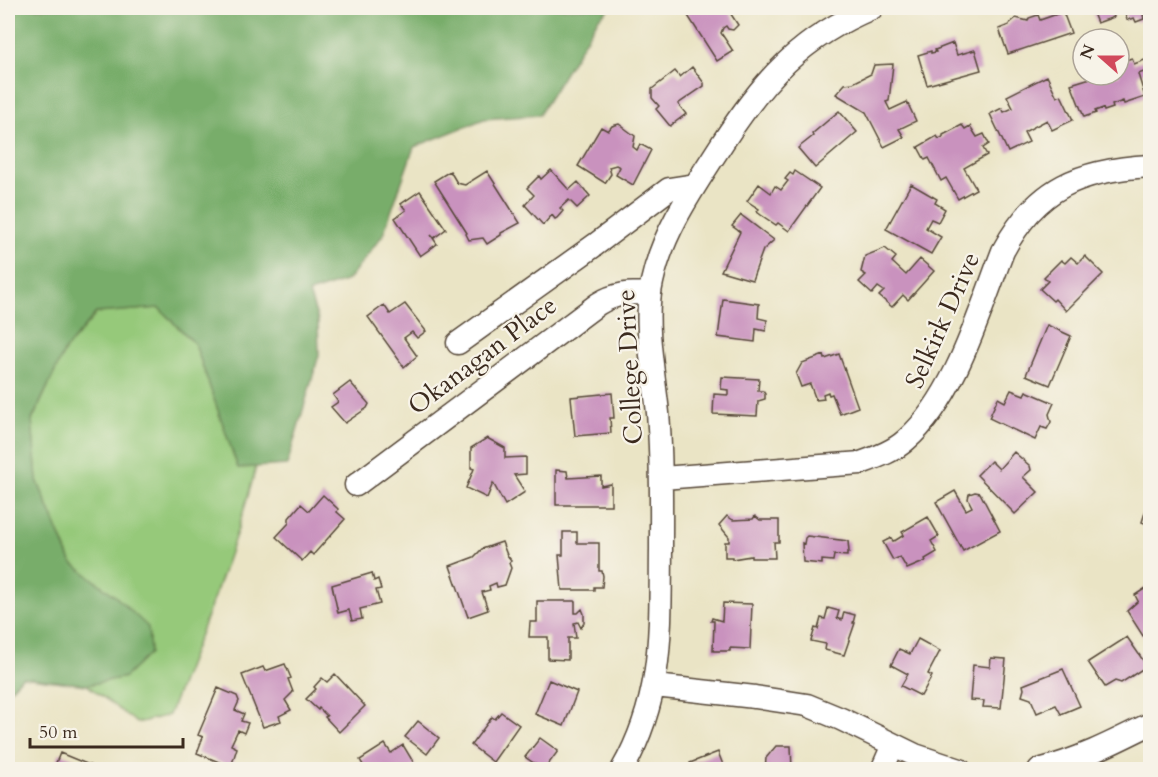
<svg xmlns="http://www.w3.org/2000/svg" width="1158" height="777" font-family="Cardo,serif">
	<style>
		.green { fill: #96c97a; stroke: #687a4c; stroke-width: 1.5 }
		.forest { fill: #78ad6a; stroke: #5a6c44; stroke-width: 1.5 }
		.building { fill: #c992be }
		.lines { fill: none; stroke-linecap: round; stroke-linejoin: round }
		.minor-casing { stroke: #554637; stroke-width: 25 }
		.minor { stroke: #fff; stroke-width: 22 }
		.labels { text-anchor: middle; stroke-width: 4.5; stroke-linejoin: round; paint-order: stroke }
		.street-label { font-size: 26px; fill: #3b2a1e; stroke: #f7f3e8 }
	</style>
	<rect width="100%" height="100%" fill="#f7f3e8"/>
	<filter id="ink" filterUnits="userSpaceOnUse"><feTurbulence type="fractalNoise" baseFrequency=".0167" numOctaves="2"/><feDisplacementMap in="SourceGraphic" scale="12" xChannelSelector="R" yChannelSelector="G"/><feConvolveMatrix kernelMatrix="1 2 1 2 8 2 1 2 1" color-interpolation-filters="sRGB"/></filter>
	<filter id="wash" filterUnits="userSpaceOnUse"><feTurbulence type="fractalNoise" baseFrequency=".008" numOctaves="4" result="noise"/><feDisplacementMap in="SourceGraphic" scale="24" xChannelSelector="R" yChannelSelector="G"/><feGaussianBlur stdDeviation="1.35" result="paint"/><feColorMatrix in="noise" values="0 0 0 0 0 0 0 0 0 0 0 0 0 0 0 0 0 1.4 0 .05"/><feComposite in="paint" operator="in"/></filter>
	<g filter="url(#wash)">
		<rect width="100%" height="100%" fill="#eae4c5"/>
		<path class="green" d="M159,308L195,344L238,468L256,467C234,552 200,633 169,715L137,723L87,685L125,677L150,653L148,628L115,596L71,562L37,480L32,421L65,350L97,313Z"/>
		<path class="forest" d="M8,8H610L598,19L539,115L484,119L414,147L383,235L348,280L309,293L318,320L319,355L287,465L238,468L195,344L159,308L96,313L65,350L32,420L37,480L71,562L115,596L148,627L150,653L125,677L87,685L22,677L8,692Z"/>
		<g id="blocks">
			<path class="building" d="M683,8H727L738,25L733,30L728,29L726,26L723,28L721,33L733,51L717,61Z
				M1091,8H1150V12L1143,15L1144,19L1136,22L1134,18L1127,20L1124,9L1113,13L1114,17L1097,23Z
				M1063,12L1071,33L1008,54L999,29L1009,25V24L1016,18L1028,21L1029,18L1038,15L1040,20Z
				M953,43L957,55L975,50L981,70L927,85L918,55L931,51V53L936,52L935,50Z
				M1132,58L1134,64L1150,58V70L1138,74L1145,97L1124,104L1123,101L1112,105L1113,108L1104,111L1103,108L1095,111L1096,113L1084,117L1071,84L1100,75H1119V62Z
				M893,64L889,101L886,102L890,110L907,102L916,121L899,129L904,137L884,147L866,112L836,94L845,84L853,83L871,74L874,65Z
				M692,67L704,83V86L678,104L686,114L670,126L656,109L659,106L652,98V89L675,71L680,77Z
				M1047,76L1057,97L1061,95L1073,120L1052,130L1047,120L1024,132L1029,142L1008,152L990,114L1002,108L1004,112L1013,108L1007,96Z
				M839,111L857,132L815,168L798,148L813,136L812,134Z
				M619,124L635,136L633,147L637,150L640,144L651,150L633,185L616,175L620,167L616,165L609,167L611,174L605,183L578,166L601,127L608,131L612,126Z
				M962,125L965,129L970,126L977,137L984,134L989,144L983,148L987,155L964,168L976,189L958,199L946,178L941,181L929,158L925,160L918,147L937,136L939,139L943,137V135Z
				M551,170L569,190L578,182L590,196L577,208L569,200L560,208L563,211L557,218L555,219L552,215L543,225L525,205L534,195L527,188L539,176L541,179Z
				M450,171L457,183L465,185L487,171L520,223L501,233V235L487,244L483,238L469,240L466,234L467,233L434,181Z
				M795,171L820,188L789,231L778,223L776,225L761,215L757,212L759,209L747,201L759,184L771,193L775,186L781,190L788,181L785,179L790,173L793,175Z
				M911,184L937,199L935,203L945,209L938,222L931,219L926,228L941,237L931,254L886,229Z
				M420,191L446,229L434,238L431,235L437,244L420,256L395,218L406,210L401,204Z
				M741,215L774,240L763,250L752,280L721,271L740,232L732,226Z
				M885,248L896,257L892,262L906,275L920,259L934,271L908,300L903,295L892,307L879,296L884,291L878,287L872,294L859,282L866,275L861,272L865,256Z
				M1085,256L1103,274L1066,311L1055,299L1053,301L1040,289L1048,281L1044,277L1061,260L1065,263L1071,257L1078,263Z
				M723,299L759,304L758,318L767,320L766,331L756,329L755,342L718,337Z
				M405,304L426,331L417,338L412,332L404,338L417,356L404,367L368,317L384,305L390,314Z
				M1047,325L1071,336L1050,385L1026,375Z
				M839,354L858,407L840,414L832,394L829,395L828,392L823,394L824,399L816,400L810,384L801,387L796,374L802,363L824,355L825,359Z
				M722,377L759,379L758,391H763L765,394V399L758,401L757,416L713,414L714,394L728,395V390L721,389Z
				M350,382L369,404L367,408L345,423L331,407L338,402L333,395Z
				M1011,390L1024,395L1026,391L1054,403L1049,414L1051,422L1047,429L1041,427L1035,440L989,418L998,398L1005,402Z
				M612,393L614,418H610L611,433L575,436L571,397Z
				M487,438L505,448V458L526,457V474L514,475L525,492L505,505L493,483L487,498L466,488L474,469L471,468V448Z
				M1014,452L1030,466L1031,470L1023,477L1038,492L1015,514L977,475L991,461L999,469Z
				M556,470L567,471L568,478L601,476V486L611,484V505H556Z
				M955,491L966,510L972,507L968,499L969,494L975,492L980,493L1000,531L963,551L936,502Z
				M323,495L338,509L337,512L345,519L313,555L310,552L302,561L276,537L289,523V518L301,504L309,511Z
				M1150,497V525L1142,522Z
				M727,516L733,520L753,519L755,516L760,520H779V542H774L775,558H751V556L732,559V557H725V542H729V537L719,525Z
				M928,517L939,536L931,541L937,552L925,559L926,561L907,569L900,557L893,560L883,542L891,538L893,541L896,540L904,535L902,532Z
				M563,532H577V543H599V571H602L603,576L602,587H594V590H562L559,555H563Z
				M807,536L848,541L849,552H847V556L834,555L833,561L822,560V564L803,562L802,543L804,544L805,538Z
				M502,542L507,555L511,560L509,563L511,568L505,585L497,587L496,583L489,586L490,590L482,592L488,610L468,617L450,566L474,557L482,549Z
				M372,573L374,581L378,579L381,589L376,590L380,604L360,609L362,619L352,621L349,610L338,613L332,585Z
				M1146,588L1147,591L1150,589V631L1143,636L1127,611L1138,601L1135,595Z
				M537,601H575V613H578L582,609L584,614V623L581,628L578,622L574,623L576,638H568V660L548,659V637H529L530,622H537Z
				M723,603L752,604L750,649L730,648V651H713L714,621H711L712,618L722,621Z
				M828,608L839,611L837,618L842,620L844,612L855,615L853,623H855L844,655L825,650L826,644L811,641L815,628L818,629L821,618L825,619Z
				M1127,637L1147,666L1121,683L1115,681L1105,687L1088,662Z
				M918,639L940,651L928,674L932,676L921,696L901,686L908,674L891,665L899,649L910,654Z
				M991,658L1006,659L1001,708L983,707L984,701L970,700L973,665L990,667Z
				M285,664L291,678L288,679L293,692L285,700L291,710L279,716L281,721L263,727L242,675L263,667L265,671Z
				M1063,669L1080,706L1061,714L1056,705L1037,713L1031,699L1022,696L1024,689L1023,685Z
				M335,674L365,706L339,732L325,717L327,716L319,708L318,710L306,699L316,689L314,687L322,678L327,682Z
				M549,680L577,692L564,726L535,714Z
				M218,688L237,696L239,701L235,710L244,714L241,721L248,723L244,733L238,730L231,745L237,748L231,767L197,753L203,737L198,735Z
				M501,712L519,725L493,762L471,745L492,717L495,719Z
				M418,721L439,738L427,754L405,737Z
				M540,738L558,751L544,770L525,757Z
				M385,744L391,753L403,745L415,765L408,770H366L360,760Z
				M776,746H791L792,770H765L766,758Z
				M718,752L725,770H693L690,763Z
				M60,753L99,769V770H53Z"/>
		</g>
	</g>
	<g filter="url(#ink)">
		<use href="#blocks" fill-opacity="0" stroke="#554637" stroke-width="1.5"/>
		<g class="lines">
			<g class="minor-casing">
				<path id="minor" d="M458,343L595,245L669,189L695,185
					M662,478L861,463C877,457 894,451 906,440C955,398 980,310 1003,251C1037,187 1080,170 1150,166
					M356,485L598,304C615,293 630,293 650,293
					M655,686L755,697L807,705L841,719L915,755L960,770
					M622,770C664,696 660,631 661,549C661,504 662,459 658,413C654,374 643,320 652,282C663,230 695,186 723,142C764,79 802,37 872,8
					M882,770L893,745
					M1039,770C1079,760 1114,742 1150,724"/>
			</g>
			<use href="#minor" class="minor"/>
		</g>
	</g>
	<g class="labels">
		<g class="street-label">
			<text transform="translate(942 320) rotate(-66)" y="9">Selkirk Drive</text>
			<text transform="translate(482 355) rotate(-37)" y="9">Okanagan Place</text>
			<text transform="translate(629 367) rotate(-93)" y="9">College Drive</text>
		</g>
	</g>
	<rect width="1158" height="777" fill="none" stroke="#f7f3e8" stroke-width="30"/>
	<g transform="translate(1101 57) rotate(291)"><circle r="28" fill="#f7f3e8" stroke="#aca397" stroke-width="1.5"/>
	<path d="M0-4.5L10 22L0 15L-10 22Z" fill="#d1495b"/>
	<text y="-9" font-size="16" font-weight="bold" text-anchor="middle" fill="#3b2a1e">N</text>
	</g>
	<path d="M30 738v9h153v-9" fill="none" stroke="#3b2a1e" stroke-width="3"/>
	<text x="39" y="738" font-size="18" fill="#3b2a1e" stroke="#f7f3e8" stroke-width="4.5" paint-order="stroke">50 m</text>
</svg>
